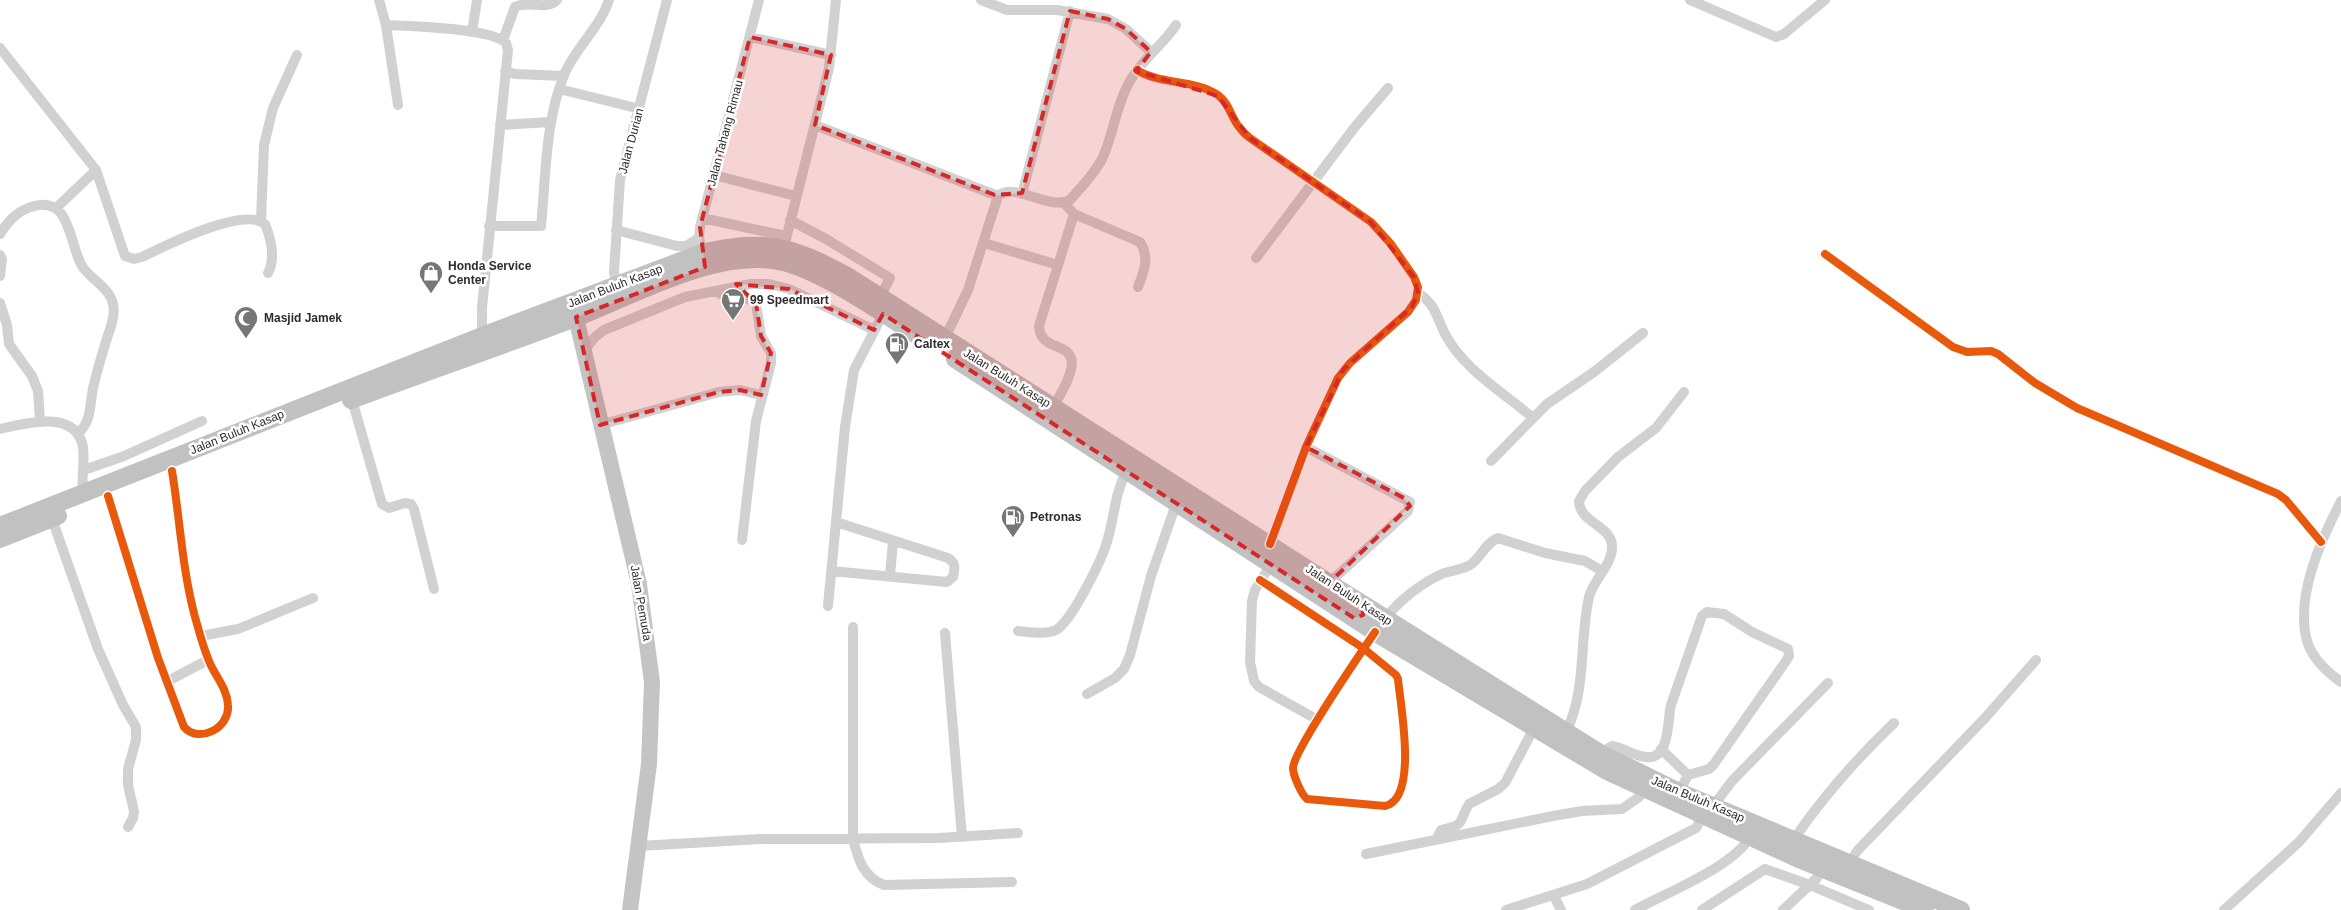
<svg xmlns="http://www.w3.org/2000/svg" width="2341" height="910" font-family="Helvetica,sans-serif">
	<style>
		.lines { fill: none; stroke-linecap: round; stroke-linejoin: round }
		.minor { stroke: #d1d1d1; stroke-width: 10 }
		.primary { stroke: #c4c4c4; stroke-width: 16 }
		.trunk { stroke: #c1c1c1; stroke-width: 18 }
		.cycleway-casing { stroke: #fff; stroke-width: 11 }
		.cycleway { stroke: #e8590c; stroke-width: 8 }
		.marked { fill: #d62828; fill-opacity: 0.2; stroke: #d62828; stroke-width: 4; stroke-dasharray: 10 6; stroke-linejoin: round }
		.labels { text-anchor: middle; stroke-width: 5; stroke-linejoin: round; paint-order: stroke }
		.street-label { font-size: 12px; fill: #2c2c2c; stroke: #fff }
		.poi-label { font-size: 12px; font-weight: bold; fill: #2c2c2c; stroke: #fff; text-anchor: start }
	</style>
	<rect width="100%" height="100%" fill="#fff"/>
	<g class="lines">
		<path class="minor" d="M379,0L386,25L398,105
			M981,0L1007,10H1057L1108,19L1126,29L1151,52
			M1690,0L1776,37L1784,34L1825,0
			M386,25C410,26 491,28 506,43L508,50L482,308V336
			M472,32L477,0
			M750,37L831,55
			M503,40L515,7C528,0 547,11 557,0
			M0,48L96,170L125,256L134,259L142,257C165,246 243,206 265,224C271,239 276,258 268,273
			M1137,70C1161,85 1194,79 1218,95C1229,103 1231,117 1239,127C1242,131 1246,135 1250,138L1371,222L1391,244L1414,277L1418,287L1416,300L1408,312L1350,363L1338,378L1306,447L1270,544
			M505,71L515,74L564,76
			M559,89L640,109
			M500,125L551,122
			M815,125L998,196C1015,181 1047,211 1070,200C1081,187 1095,174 1103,157C1114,132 1116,105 1130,81C1142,59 1163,45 1176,25
			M714,175L796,196
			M1022,194L1070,11
			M1064,203L1074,214L1140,242C1150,258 1144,271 1138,287
			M56,208L96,170
			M702,218L786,236
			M261,220L264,145L273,108L297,55
			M790,220L826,239L890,278L880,297
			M489,226H541C546,176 545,122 564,75C575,48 600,28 609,0
			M616,230L677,246H686L699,238
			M0,234C9,220 17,211 34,206C71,196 69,244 82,266C90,279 110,288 113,304C115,311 113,319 111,326C104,347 98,367 93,388C91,398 91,408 88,418C86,424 83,429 78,434
			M984,243L1058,265
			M784,247L829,68L836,0
			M1825,254L1953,347L1967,352L1991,351L1998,354L2035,383L2077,408L2278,494L2286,500L2321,542
			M0,255L2,259L0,276
			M703,256L699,238L700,227L759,0
			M1256,258L1354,128L1388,88
			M616,285L614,272L620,180L667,0
			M1418,293C1435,303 1437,318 1445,334C1464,370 1503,392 1533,418
			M720,294L745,297L756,303L761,336L771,353V363L756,421L742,540
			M0,303L7,325L9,344L32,376L38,391L40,421
			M945,338L968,290L998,196
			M583,352L595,337L604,330L685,297L751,284H769L789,289L874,330
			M352,400L382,504L389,508L405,503L411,504L414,509L434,589
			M1053,407C1102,329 1040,361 1039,326L1074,214
			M600,425L719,392L740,390L761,395
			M0,429C25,423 76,409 83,447C85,463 81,478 83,493
			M1306,447L1410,502L1408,511L1329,583
			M1491,461L1547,404L1594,372L1643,333
			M84,470L124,456L202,421
			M108,496L158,658L184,727C199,744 230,728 228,705C227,688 215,676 209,661C203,647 199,631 195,617C182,569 180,519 172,471
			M2341,501C2321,540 2295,596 2307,641C2312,658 2327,672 2341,682
			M52,519L98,649L123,705L136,727V740L128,769V785L134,811L133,818L128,827
			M1271,564L1255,590L1252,601L1250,662L1254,681L1259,687L1318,720
			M831,571L947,582L953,577C955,568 956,563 948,558L836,522
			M890,576L893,541
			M1260,580L1363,648L1396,675L1398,679C1400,703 1419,799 1385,806L1307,799C1301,794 1293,775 1293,768C1293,752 1362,651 1375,632
			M828,606L845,427L854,370L883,314
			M1386,618C1399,600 1423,582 1444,573C1453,570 1462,570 1470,565C1481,558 1485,543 1498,538L1545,553L1585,561L1602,571
			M853,627V839C858,859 863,877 884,885L1012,882
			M1018,631C1030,632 1045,635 1056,630C1071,622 1100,563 1106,545C1115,518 1113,499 1126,472
			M945,633L962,837
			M201,636L238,629L313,598
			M166,682L208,660
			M1087,694L1115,678L1124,669L1130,655L1151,576L1176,504
			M1566,732C1587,690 1579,642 1589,597C1593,580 1614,563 1612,545C1611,526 1579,522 1579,501L1585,491L1618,457L1656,428L1684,392
			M1661,749L1688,775
			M1600,753L1612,746C1624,748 1634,756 1646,757C1671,760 1667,719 1671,705L1702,616L1707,612L1724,614L1752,632L1788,649L1789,656L1786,661L1714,764L1709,769L1688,775L1679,792
			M1713,806L1732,781L1828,683
			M1437,838L1441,830C1467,824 1457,824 1469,804L1498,789L1505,783L1534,728
			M1794,839C1823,797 1856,759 1894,723
			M639,846L761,839L939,838L1018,833
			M1366,854L1553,816L1582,811L1622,809L1639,797L1645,790
			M1849,863L1858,850L1985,718L2036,660
			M1554,896L1561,910
			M1506,910L1587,884L1696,828L1703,816
			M1635,910C1666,893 1733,867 1750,837
			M1702,910L1765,869L1810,885L1869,910
			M1783,910L1817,878L1823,868
			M2224,910L2299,842L2341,793"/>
		<path class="primary" d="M573,305L639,584L652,682L649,764L630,910"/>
		<path class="trunk" d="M955,359L1381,636L1607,771L1801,860L1925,910
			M351,400C426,372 501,346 575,318C634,295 710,252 773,260C815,265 883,314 920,337
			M0,526L482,336L702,253C767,238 792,246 849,277L1342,591L1600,753L1679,792L1961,910
			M0,539L58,516"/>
		<g class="cycleway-casing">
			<path id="cycleway" d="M1137,70C1161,85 1194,79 1218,95C1229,103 1231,117 1239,127C1242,131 1246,135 1250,138L1371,222L1391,244L1414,277L1418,287L1416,300L1408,312L1350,363L1338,378L1306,447L1270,544
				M1825,254L1953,347L1967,352L1991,351L1998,354L2035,383L2077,408L2278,494L2286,500L2321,542
				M108,496L158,658L184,727C199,744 230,728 228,705C227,688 215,676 209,661C203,647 199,631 195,617C182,569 180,519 172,471
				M1260,580L1363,648L1396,675L1398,679C1400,703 1419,799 1385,806L1307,799C1301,794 1293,775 1293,768C1293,752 1362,651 1375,632"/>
		</g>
		<use href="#cycleway" class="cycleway"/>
	</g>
	<path class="marked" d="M1070,11L1108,19L1126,29L1151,52L1136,71L1218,96L1250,138L1371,222L1414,277L1418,293L1412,307L1343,370L1306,447L1404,498L1410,506L1329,583L1362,604L1363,615L1354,618L883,314L874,330L789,289L736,284L756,303L761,336L771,353L761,395L740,390L719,392L600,425L576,317L705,267L700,227L750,37L831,55L815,125L995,195L1022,193Z"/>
	<defs>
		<g id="shop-pin" transform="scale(1.25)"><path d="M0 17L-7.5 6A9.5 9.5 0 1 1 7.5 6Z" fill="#767676" stroke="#fff"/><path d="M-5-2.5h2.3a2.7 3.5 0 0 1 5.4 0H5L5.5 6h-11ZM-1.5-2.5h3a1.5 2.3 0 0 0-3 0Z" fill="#fff"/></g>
		<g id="supermarket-pin" transform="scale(1.25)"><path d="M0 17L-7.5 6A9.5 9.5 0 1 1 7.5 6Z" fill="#767676" stroke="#fff"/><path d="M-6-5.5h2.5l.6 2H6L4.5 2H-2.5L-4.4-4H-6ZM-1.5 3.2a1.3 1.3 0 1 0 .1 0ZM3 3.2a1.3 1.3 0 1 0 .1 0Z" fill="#fff"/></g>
		<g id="mosque-pin" transform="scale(1.25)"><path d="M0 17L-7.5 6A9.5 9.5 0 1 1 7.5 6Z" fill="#767676" stroke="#fff"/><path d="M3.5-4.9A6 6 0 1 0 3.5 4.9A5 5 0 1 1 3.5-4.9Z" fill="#fff"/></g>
		<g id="fuel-pin" transform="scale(1.25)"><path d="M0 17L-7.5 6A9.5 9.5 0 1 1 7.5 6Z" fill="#767676" stroke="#fff"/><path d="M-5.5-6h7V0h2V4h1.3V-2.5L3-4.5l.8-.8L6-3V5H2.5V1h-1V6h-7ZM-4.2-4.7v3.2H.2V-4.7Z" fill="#fff"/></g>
	</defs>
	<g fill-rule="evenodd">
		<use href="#shop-pin" x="431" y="273"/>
		<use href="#supermarket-pin" x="733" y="300"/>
		<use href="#mosque-pin" x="246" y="318"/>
		<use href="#fuel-pin" x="897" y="344"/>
		<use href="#fuel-pin" x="1013" y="517"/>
	</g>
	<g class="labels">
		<g class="street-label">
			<text transform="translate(725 133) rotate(-75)" y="4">Jalan Tahang Rimau</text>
			<text transform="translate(631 141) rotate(-75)" y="4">Jalan Durian</text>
			<text transform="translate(615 286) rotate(-21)" y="4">Jalan Buluh Kasap</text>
			<text transform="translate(1007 378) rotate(32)" y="4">Jalan Buluh Kasap</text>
			<text transform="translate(237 432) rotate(-22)" y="4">Jalan Buluh Kasap</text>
			<text transform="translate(1349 595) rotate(33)" y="4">Jalan Buluh Kasap</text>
			<text transform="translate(641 603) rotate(80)" y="4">Jalan Pemuda</text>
			<text transform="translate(1698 799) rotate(23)" y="4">Jalan Buluh Kasap</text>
		</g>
		<g class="poi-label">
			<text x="448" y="270">Honda Service<tspan x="448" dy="14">Center</tspan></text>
			<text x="750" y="304">99 Speedmart</text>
			<text x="264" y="322">Masjid Jamek</text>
			<text x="914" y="348">Caltex</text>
			<text x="1030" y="521">Petronas</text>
		</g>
	</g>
</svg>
